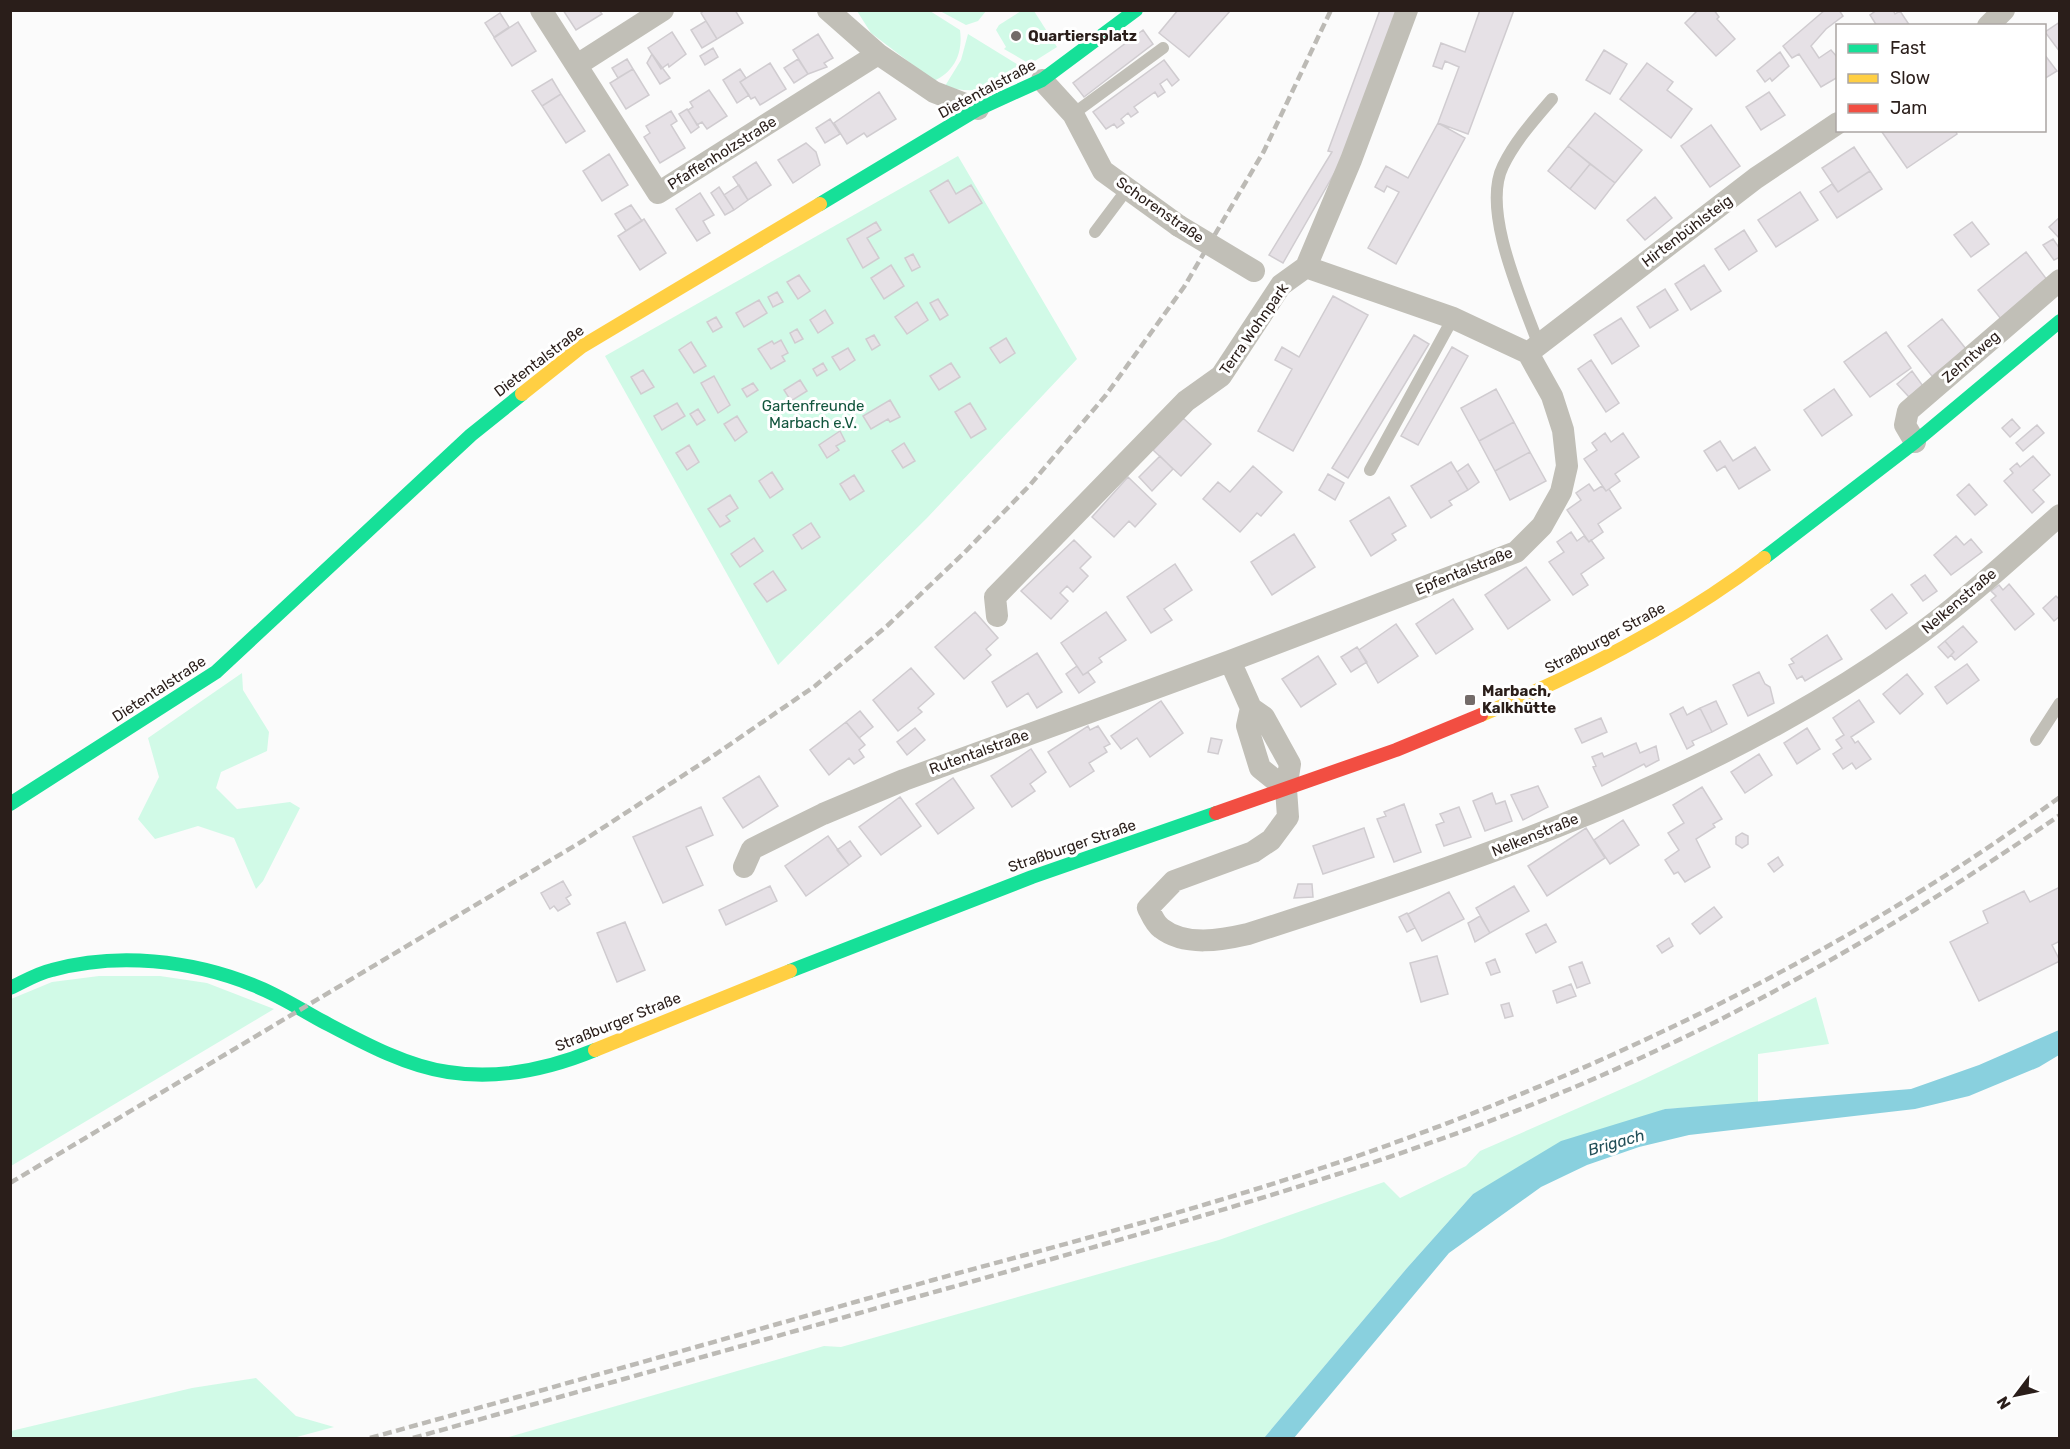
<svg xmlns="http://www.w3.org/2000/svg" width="2070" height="1449" font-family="Rubik,sans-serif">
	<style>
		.green { fill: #d1fae7 }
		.water { fill: #89d0de }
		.building { fill: #e6e1e6; stroke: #d0ccd0; stroke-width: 1.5 }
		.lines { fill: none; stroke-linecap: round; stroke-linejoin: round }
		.lane { stroke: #c1bfb7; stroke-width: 12 }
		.street { stroke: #c1bfb7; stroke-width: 22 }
		.fast { stroke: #16e098; stroke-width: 14 }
		.slow { stroke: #ffcf43; stroke-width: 14 }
		.jam { stroke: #f24e42; stroke-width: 14 }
		.rail { stroke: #bcbab5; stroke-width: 4.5; stroke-dasharray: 9 4.5; stroke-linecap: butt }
		.street-bridge { stroke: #c1bfb7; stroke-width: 22 }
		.poi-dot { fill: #736b69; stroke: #fff; stroke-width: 2 }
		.labels { text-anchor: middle; stroke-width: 6; stroke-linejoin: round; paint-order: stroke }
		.poi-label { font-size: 15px; font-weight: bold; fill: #2a1e1a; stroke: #fff; text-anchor: start }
		.street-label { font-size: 15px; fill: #2a1e1a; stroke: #fff }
		.park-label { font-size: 15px; fill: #12553d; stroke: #fff }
		.water-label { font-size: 16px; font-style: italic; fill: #224f58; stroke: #fff }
	</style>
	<rect width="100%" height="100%" fill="#fbfbfb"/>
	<path class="green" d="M857,11H930L960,30C963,53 955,71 934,81L871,33Z
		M940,11H986L978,21L966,25Z
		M1021,11H1034L1057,47L1030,64L1004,49L1006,47L996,30L999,25Z
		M968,34L1020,66L1027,77C998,86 974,96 945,86L961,60Z
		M958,156L1077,359L927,518L778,665L605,356Z
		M242,673L243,690L269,732L267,751L221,772L216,788L237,809L290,802L300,808L263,881L256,889L234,838L198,826L155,839L138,819L159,777L148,738Z
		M99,976H160L207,983L274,1009L11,1166V999L52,982Z
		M1816,997L1829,1044L1758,1054V1103L1665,1109L1473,1194L1407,1268L1264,1438H505L824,1346L841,1347L1219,1240L1384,1182L1400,1198L1466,1166L1480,1151L1640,1081Z
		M256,1378L296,1416L334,1427L293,1438H11V1431L192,1388Z"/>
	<path class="water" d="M2059,1030V1055L2039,1067L1969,1096L1915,1109L1689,1135L1639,1147L1587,1165L1541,1187L1449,1253L1294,1438H1264L1407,1268L1473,1194L1561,1141L1665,1109L1911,1089L1979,1065Z"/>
	<path class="building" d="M563,10H599L602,14L576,30Z
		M705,10H735L743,23L717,39L701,13Z
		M1178,10H1231L1189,57L1159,33Z
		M1380,10H1397L1343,158L1283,263L1269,255L1332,152L1328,151Z
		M1480,10H1514L1468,134L1438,123L1459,67L1445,61L1442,69L1433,66L1441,43L1465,52Z
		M1698,10H1714L1719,17L1717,19L1735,39L1716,56L1685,23Z
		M1825,10H1839L1843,16L1826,29L1811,46L1819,58L1831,50L1838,58V77L1821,87L1799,54L1792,58L1783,46Z
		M1877,10H1893L1895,14L1900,11L1910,26H1877L1870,15Z
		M500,13L509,27L494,37L485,23Z
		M706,21L717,39L702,48L691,30Z
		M518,22L536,51L512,66L494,38Z
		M2060,22V52L2045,32Z
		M1143,30L1153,44L1084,97L1073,83Z
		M672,32L686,54L669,67L668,64L661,69L648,48Z
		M818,34L833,58L824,63L827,67L808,74L793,50Z
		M713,48L718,57L705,65L700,56Z
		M1604,50L1627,64L1610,94L1586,80Z
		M1780,52L1789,66L1772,81L1770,78L1765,82L1757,71Z
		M652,54L670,78L660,84L647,63Z
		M2044,54L2057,71L2044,79Z
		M627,59L633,69L618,78L612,68Z
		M798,59L808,74L794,83L784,68Z
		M1164,60L1179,80L1172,86L1167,79L1160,84L1165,92L1158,97L1155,92L1134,107L1138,112L1131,117L1128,113L1121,119L1124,123L1117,128L1114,124L1106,129L1093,112Z
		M770,63L786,89L760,105L755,97L751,99L740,82Z
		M1647,63L1673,82L1667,90L1692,109L1671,138L1620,99Z
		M633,69L649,95L626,109L610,83Z
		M740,69L746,78L740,82L749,95L737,103L723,80Z
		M552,79L561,94L542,106L532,91Z
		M709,90L727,116L707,129L702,122L697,125L688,110L693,107L690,102Z
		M879,92L896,119L867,137L864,133L847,144L834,123Z
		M1769,92L1785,115L1761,130L1746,107Z
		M561,94L585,131L566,143L542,106Z
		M687,109L699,127L691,133L679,114Z
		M671,111L677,121L671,125L685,148L660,163L644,137L650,133L646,126Z
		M1595,113L1642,150L1615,183L1568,146Z
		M830,119L840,134L825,143L816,128Z
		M1438,123L1465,138L1396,264L1368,248L1399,192L1387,186L1384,192L1375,187L1386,166L1408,178Z
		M1711,125L1740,166L1710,187L1681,146Z
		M1884,130H1955L1957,134L1907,168L1882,132Z
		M806,143L816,152L820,165L793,183L778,160Z
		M1568,146L1590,164L1570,189L1548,171Z
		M1854,147L1870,171L1838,192L1822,168Z
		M609,154L628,185L602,201L583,171Z
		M756,162L771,185L748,200L733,177Z
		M1590,164L1615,183L1595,209L1570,189Z
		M1870,171L1882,189L1837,218L1820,192L1832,184L1838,192Z
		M948,180L956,194L971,185L982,203L949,223L930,191Z
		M739,185L748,200L734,210L724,195Z
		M719,187L734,210L725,215L711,193Z
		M1800,192L1818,220L1776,247L1758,220Z
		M700,193L714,215L703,221L710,233L697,241L676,209Z
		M1655,197L1672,218L1645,240L1627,220Z
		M631,205L642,221L626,231L615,214Z
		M2060,217V239L2049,227Z
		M644,219L666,253L640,270L618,236Z
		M876,222L881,230L867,238L879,258L863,268L847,239Z
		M1972,222L1989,244L1971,257L1954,235Z
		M1744,230L1757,251L1729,270L1715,249Z
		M2053,239L2060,249V257L2054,260L2043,245Z
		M2026,252L2048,281L2001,319L1978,290Z
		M913,254L920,267L912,271L905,258Z
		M891,265L904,286L884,299L871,278Z
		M1704,265L1721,291L1691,310L1675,284Z
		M799,275L810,291L798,299L787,282Z
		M1665,289L1678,310L1650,328L1637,307Z
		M777,292L783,302L773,307L768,297Z
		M1333,296L1368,315L1293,451L1258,431L1292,369L1275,360L1282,347L1299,357Z
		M938,299L948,315L940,320L930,303Z
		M759,300L767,313L744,327L736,313Z
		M917,302L928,320L907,334L895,317Z
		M825,310L833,323L818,333L810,320Z
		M716,317L722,327L713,332L707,322Z
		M1621,318L1639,346L1612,364L1594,335Z
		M1942,319L1966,349L1932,376L1908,346Z
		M797,329L803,339L795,343L790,333Z
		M1886,332L1911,368L1870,397L1844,362Z
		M874,335L880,345L872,350L866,339Z
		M1414,335L1429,344L1348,478L1332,468Z
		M1006,338L1015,353L1000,363L990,348Z
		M781,340L788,353L782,356L785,361L771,369L758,349L772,341L774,344Z
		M691,342L706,366L694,373L679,350Z
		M1452,347L1468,356L1418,445L1401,436Z
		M848,348L855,360L840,370L832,357Z
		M1591,360L1619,403L1606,412L1578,369Z
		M823,363L827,370L817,376L813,369Z
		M951,363L960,377L939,390L930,376Z
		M643,370L654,387L641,394L631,377Z
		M1912,371L1923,386L1909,397L1897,384Z
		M714,376L730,405L718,413L701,383Z
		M800,380L807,391L791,401L784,390Z
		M753,383L758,390L747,397L742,389Z
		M1496,389L1514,422L1479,441L1461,408Z
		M1834,389L1852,415L1822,436L1804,410Z
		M890,400L900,417L890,422L888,419L871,429L863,416Z
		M677,403L685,416L662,430L654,416Z
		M970,403L986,429L971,438L955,412Z
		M698,409L705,420L697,425L690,414Z
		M737,416L747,432L735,441L724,424Z
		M1183,418L1211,444L1181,476L1153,450Z
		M2012,419L2020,428L2010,437L2002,428Z
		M1514,422L1530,452L1495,471L1479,441Z
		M2037,425L2044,433L2023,451L2016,443Z
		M840,431L845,441L836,446L839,450L827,458L819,445Z
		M1605,433L1611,442L1623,433L1639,457L1615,474L1620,481L1606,491L1584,459L1597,450L1592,443Z
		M1720,441L1733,461L1755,447L1770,470L1739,489L1725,466L1717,471L1704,451Z
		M904,443L915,461L903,468L892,451Z
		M689,445L699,462L687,470L676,453Z
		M1530,452L1546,481L1510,500L1495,471Z
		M1160,456L1173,469L1152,491L1139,477Z
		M2033,456L2050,475L2033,490L2044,502L2032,513L2004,481L2013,473L2010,469L2017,463L2020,467Z
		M1451,462L1468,490L1449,501L1452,505L1431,518L1411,486Z
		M1468,464L1479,482L1468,490L1457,472Z
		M1253,466L1282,492L1261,516L1257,513L1240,532L1203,499L1218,482L1230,492Z
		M772,472L783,489L770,498L759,481Z
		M1328,474L1344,483L1335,500L1319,490Z
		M854,475L864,491L850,500L840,484Z
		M1128,477L1156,504L1135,527L1129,521L1114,537L1092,517Z
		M1589,484L1594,491L1602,486L1606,491L1609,489L1621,508L1598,524L1603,532L1589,542L1567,510L1581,500L1576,493Z
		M1969,484L1987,505L1975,515L1957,495Z
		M730,495L738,508L726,516L730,521L720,527L708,509Z
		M1389,497L1406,526L1392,534L1396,540L1371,556L1350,521Z
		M811,523L820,537L802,549L793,535Z
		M1571,532L1577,541L1584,536L1589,542L1591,540L1604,558L1581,574L1588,585L1573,595L1549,562L1564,552L1557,542Z
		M1294,534L1315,567L1272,595L1251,562Z
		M1956,536L1964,545L1971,539L1982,552L1951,575L1934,555Z
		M754,538L763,551L740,567L731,554Z
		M1074,540L1091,557L1080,568L1088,576L1073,592L1067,586L1060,593L1068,601L1051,619L1021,591Z
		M1175,564L1192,590L1164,609L1172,620L1151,633L1127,597Z
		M1526,567L1550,600L1508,629L1485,595Z
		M773,571L786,590L767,602L754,584Z
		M1925,575L1937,591L1923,601L1911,585Z
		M2009,584L2034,614L2015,630L1991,600L1996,596L1991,591L1999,585L2003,590Z
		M1892,594L1907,613L1886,629L1871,610Z
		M2056,596L2060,600V616L2054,621L2043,608Z
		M1453,599L1473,629L1436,654L1416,624Z
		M975,612L998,638L986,649L991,655L964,679L935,647Z
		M1106,612L1126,640L1099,658L1102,662L1083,675L1061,643Z
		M1396,624L1418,656L1378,683L1359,650Z
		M1963,626L1977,642L1955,660L1951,655L1954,652L1945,641Z
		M1827,635L1842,659L1805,681L1802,676L1797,679L1789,665L1794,663L1791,659Z
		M1945,641L1954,652L1948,658L1938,647Z
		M1357,647L1367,662L1351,672L1341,657Z
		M1037,653L1062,692L1037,708L1028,693L1007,707L992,682Z
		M1318,656L1336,684L1301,707L1282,679Z
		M1967,664L1979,680L1947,704L1935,687Z
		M1077,666L1083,675L1088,672L1095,682L1079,693L1066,674Z
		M911,668L934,694L918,708L922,712L898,731L873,700Z
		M1759,672L1765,684L1770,687L1774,703L1748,716L1733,685Z
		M1907,674L1923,694L1900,714L1883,694Z
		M1859,700L1874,722L1851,737L1855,743L1858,741L1871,759L1856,769L1852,763L1843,769L1833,754L1842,748L1836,740L1844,735L1833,718Z
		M1161,701L1183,733L1150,757L1137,738L1121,749L1111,736Z
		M1716,701L1727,724L1712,732L1700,708Z
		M1683,707L1687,715L1700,708L1712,732L1692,741L1694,745L1687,749L1670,714Z
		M860,711L873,727L859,738L846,722Z
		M1601,718L1607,732L1582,743L1575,729Z
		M846,722L865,745L859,750L864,757L854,764L849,758L829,775L810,750Z
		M1088,726L1090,730L1098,726L1110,744L1104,747L1107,752L1089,763L1094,771L1070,787L1048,752Z
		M915,728L925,740L907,755L897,742Z
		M1807,728L1820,749L1797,764L1784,743Z
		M1211,738L1222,740L1218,754L1208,752Z
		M1636,743L1640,753L1656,746L1659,760L1646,767L1644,764L1602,786L1593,767L1596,766L1592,757L1602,753L1604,757Z
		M1031,749L1046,772L1030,784L1035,791L1012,807L991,776Z
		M1759,754L1772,775L1745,793L1731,772Z
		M759,776L778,806L743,828L723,798Z
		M953,778L974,808L938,834L916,804Z
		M1538,786L1548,807L1523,820L1511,795Z
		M1702,787L1722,819L1713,824L1715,827L1696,839L1710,867L1685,882L1678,872L1674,874L1665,860L1679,850L1668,833L1684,823L1673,805Z
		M1492,793L1496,804L1505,801L1512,821L1485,831L1473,801Z
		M900,797L921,826L881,855L859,827Z
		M1404,804L1421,852L1394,862L1377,819L1386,816L1384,812Z
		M701,807L713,835L686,847L703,885L663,903L633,837Z
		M1459,807L1471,837L1444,846L1436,825L1444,822L1440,814Z
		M1623,820L1639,845L1610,864L1594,840Z
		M1364,828L1374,857L1323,874L1313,846Z
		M1586,828L1605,858L1547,896L1528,866Z
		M1742,833L1748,836V844L1742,848L1736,844V837Z
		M828,836L849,865L806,896L785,866Z
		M850,841L861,856L849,865L837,850Z
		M1778,857L1783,865L1774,872L1768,864Z
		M563,881L571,895L566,898L570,904L558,911L554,906L550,909L541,893Z
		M1298,884H1312L1313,897L1294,898Z
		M770,886L777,901L726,925L719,910Z
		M1514,886L1529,911L1490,933L1476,908Z
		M2060,887V941L2052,945L2060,961L1979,1001L1950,942L1988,923L1983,911L2024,891L2030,902Z
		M1449,892L1464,919L1422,941L1408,914Z
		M1714,907L1722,917L1700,934L1692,924Z
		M1407,913L1415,928L1407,932L1399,917Z
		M1480,916L1490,933L1475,942L1468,923Z
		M625,922L645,970L617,982L597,933Z
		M1546,924L1556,942L1536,953L1526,934Z
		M1669,938L1673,946L1662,953L1657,946Z
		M1437,956L1448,994L1421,1002L1410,963Z
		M1495,959L1500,972L1491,975L1486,963Z
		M1582,962L1590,983L1577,988L1569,967Z
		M1571,984L1576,996L1557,1003L1553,991Z
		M1509,1003L1513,1016L1505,1018L1501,1005Z"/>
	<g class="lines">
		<path class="lane" d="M1073,114L1163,48
			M1095,232L1128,188
			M1538,343C1522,299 1481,210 1503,166C1515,141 1534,120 1552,99
			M1370,470L1453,318
			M2036,740L2060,703"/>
		<path class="street" d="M541,10L658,193L878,54
			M828,10L878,54L934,92L978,109
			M1988,26L2004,10
			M577,65L663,10
			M1042,80L1073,114L1103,171L1179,226
			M1528,353L1756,178L1838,123
			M1915,442L1905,425L1908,411L2060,280
			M997,616L995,597L1186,401L1221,376L1281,285L1306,267L1351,160L1407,10
			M1230,661L1251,708L1264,717L1290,764L1286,789L1288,817L1271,840L1253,852L1174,881L1148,908C1151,914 1155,924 1161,928C1185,947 1222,940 1248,934C1476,861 1710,783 1907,643C1960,606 2011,558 2060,515
			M1251,708L1247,726L1260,768L1286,789
			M744,867L752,849L823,814L904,780L1230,661L1516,552L1542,526L1561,492L1567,466L1563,430L1552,396L1528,353L1453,318L1306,267"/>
		<path class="fast" d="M820,204L978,109L1042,80L1136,10
			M1764,558L1915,442L2060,321
			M10,804L216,672L471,435L522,394
			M790,971L1032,877L1216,813
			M10,988C23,982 38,973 52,970C117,952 191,960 253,985C277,994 300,1009 322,1021C360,1041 405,1066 448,1072C499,1080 549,1069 595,1050"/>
		<path class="slow" d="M522,394L581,347L820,204
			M1481,715C1582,673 1677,624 1764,558
			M595,1050L790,971"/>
		<path class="jam" d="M1216,813L1396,750L1481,715"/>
		<path class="rail" d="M10,1183L581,842L716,754L815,686L887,626L964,553L1030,485L1106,395L1184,287L1264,151L1331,10
			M370,1438C558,1386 746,1333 933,1280C1083,1239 1234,1200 1380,1148C1621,1062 1852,949 2060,797
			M413,1438C613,1382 813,1326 1013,1270C1224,1210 1436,1152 1636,1060C1785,992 1925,908 2060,815"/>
		<path class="street-bridge" d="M1179,226L1254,271"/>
	</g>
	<g class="poi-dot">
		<circle cx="1016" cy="36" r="6"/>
		<rect x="1464" y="694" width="12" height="12" rx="3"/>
	</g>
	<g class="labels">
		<g class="poi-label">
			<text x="1028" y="41">Quartiersplatz</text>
			<text x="1482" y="696">Marbach,<tspan x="1482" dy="17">Kalkhütte</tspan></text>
		</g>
		<g class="street-label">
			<text transform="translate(987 89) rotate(-28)" y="5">Dietentalstraße</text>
			<text transform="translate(722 153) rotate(-32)" y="5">Pfaffenholzstraße</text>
			<text transform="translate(1160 210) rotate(35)" y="5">Schorenstraße</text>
			<text transform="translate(1687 231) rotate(-37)" y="5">Hirtenbühlsteig</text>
			<text transform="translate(1254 329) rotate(-55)" y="5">Terra Wohnpark</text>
			<text transform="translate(1971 357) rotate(-41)" y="5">Zehntweg</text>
			<text transform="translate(539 361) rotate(-37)" y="5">Dietentalstraße</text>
			<text transform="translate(1464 571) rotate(-22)" y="5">Epfentalstraße</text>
			<text transform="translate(1959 601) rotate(-40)" y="5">Nelkenstraße</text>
			<text transform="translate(1605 638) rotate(-28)" y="5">Straßburger Straße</text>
			<text transform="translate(159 689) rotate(-33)" y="5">Dietentalstraße</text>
			<text transform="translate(979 752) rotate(-20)" y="5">Rutentalstraße</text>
			<text transform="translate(1535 835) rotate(-22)" y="5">Nelkenstraße</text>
			<text transform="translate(1072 846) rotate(-19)" y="5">Straßburger Straße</text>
			<text transform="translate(618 1022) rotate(-22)" y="5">Straßburger Straße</text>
		</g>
		<g class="park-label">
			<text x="813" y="411">Gartenfreunde<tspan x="813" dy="17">Marbach e.V.</tspan></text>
		</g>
		<g class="water-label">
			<text transform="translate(1616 1142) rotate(-16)" y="6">Brigach</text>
		</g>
	</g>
	<rect width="2070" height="1449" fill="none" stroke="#2a1e1a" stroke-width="24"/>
	<rect x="1836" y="24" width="210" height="108" fill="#ffffff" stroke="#aaa5a3" stroke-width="1.5"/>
	<rect x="1848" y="44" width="30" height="9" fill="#16e098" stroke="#aaa5a3" stroke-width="1.5"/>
	<text x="1890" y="54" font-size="18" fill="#2a1e1a">Fast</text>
	<rect x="1848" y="74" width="30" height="9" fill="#ffcf43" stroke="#aaa5a3" stroke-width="1.5"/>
	<text x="1890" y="84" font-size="18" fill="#2a1e1a">Slow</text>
	<rect x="1848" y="104" width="30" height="9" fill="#f24e42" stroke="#aaa5a3" stroke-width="1.5"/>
	<text x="1890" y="114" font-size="18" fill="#2a1e1a">Jam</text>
	<g transform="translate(2016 1395) rotate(238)" stroke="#ffffff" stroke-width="4.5" paint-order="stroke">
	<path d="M0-4.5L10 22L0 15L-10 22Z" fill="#2a1e1a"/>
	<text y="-9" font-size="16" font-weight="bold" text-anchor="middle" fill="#2a1e1a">N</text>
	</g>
</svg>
